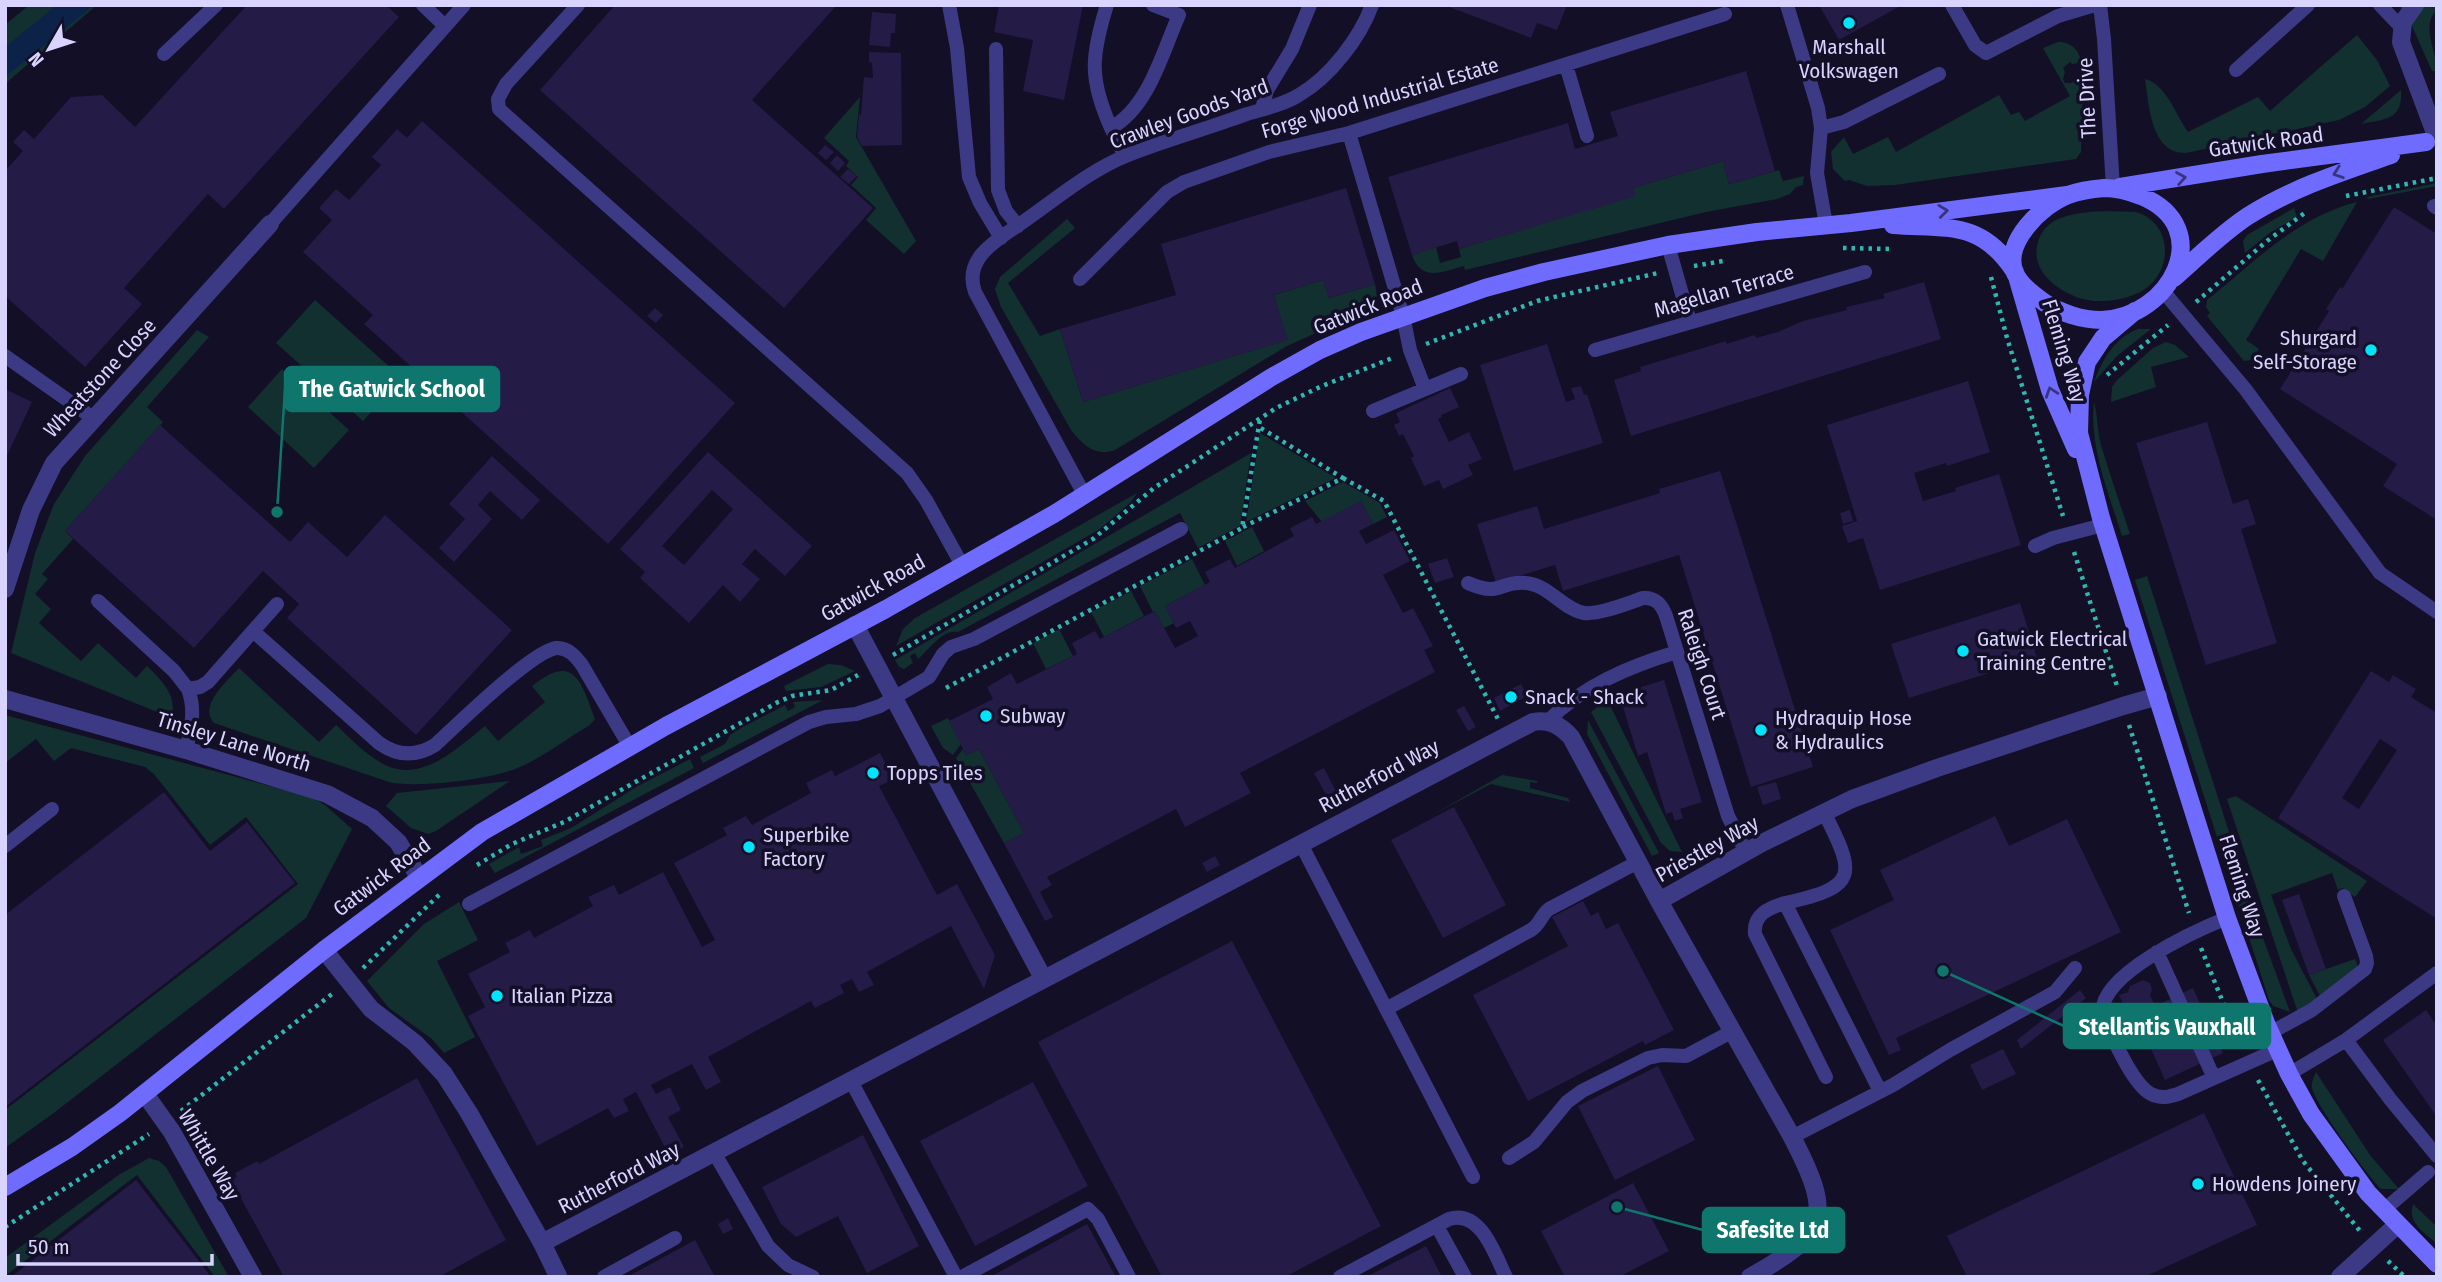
<svg xmlns="http://www.w3.org/2000/svg" width="2442" height="1282" font-family="'Fira Sans Condensed',sans-serif">
	<style>
		.green { fill: #12302f }
		.water { fill: #0c2248 }
		.building { fill: #241b47; fill-rule: evenodd }
		.lines { fill: none; stroke-linecap: round; stroke-linejoin: round }
		.path { stroke: #2fb8b0; stroke-width: 4.5; stroke-dasharray: 3.5 5; stroke-linecap: butt }
		.lane { stroke: #3d3a85; stroke-width: 14 }
		.street { stroke: #3d3a85; stroke-width: 18 }
		.secondary { stroke: #6f6bff; stroke-width: 18 }
		.oneway { stroke: #38347d }
		.poi-dot { fill: #00e5ff; stroke: #130f26; stroke-width: 2.5 }
		.labels { text-anchor: middle; stroke-width: 7; stroke-linejoin: round; paint-order: stroke }
		.poi-label { font-size: 21px; fill: #d9d4ff; stroke: #130f26; text-anchor: start }
		.street-label { font-size: 21px; fill: #d9d4ff; stroke: #130f26 }
		.leader { fill: none; stroke: #0f766e; stroke-width: 2.5 }
		.callout-dot { fill: #0f766e; stroke: #130f26; stroke-width: 2.5 }
		.callout { fill: #0f766e; stroke: #0f766e; stroke-width: 2.5 }
		.callout-label { font-size: 23px; text-anchor: middle; font-weight: bold; fill: #fff }
	</style>
	<rect width="100%" height="100%" fill="#130f26"/>
	<path class="green" d="M29,5H97L5,84V25Z
		M2399,5H2437V10C2420,25 2437,52 2437,71H2432L2411,24Z
		M2357,35L2377,60L2390,86L2365,107L2339,120L2186,153C2151,154 2149,105 2145,79C2166,84 2176,115 2188,132L2258,97L2270,111Z
		M2058,42C2073,42 2081,52 2082,67L2078,63L2072,64L2070,62L2063,68L2065,72L2063,79L2065,83H2071L2078,79L2083,82L2081,152L2076,159L1895,185L1867,186L1849,180L1845,181L1833,169L1831,152L1844,137L1853,154L1888,137L1896,152L1999,95L2011,115L2019,112L2025,121L2070,96L2043,48Z
		M2401,90C2403,120 2386,119 2361,124Z
		M860,97L856,137L916,241L904,254L866,220L876,208L851,185L858,177L846,166L849,161L824,138Z
		M1723,161L1729,184L1779,170L1783,181L1804,176L1803,185L1796,187L1790,194L1777,199L1706,212L1465,270L1464,266C1442,272 1421,282 1412,255L1436,247L1440,263L1461,257L1459,249L1635,195L1633,188Z
		M2437,183V186L2368,199L2367,197Z
		M2357,202L2323,261L2301,249L2246,340L2259,349L2252,360L2244,361L2207,316L2210,313L2206,307L2207,300C2255,262 2295,218 2357,202Z
		M2294,208L2297,217L2271,232L2245,253L2243,241L2247,235Z
		M2136,212C2168,221 2175,262 2150,285C2134,300 2100,305 2079,298C2054,289 2028,268 2039,239C2042,231 2048,224 2056,220C2078,209 2112,211 2136,212Z
		M1067,219L1075,228L1008,283L1040,336L1060,329L1083,402L1287,340L1274,295L1323,280L1329,298L1375,284L1378,301L1338,323L1287,346L1115,450C1095,457 1083,445 1071,430L1001,307L995,289L1000,277Z
		M315,300L402,378L363,421L276,343Z
		M2138,329H2151L2117,356L2094,382C2103,359 2114,338 2138,329Z
		M197,330L209,337L147,407L163,422L65,531L73,539L42,574L48,579L35,594L51,609L39,623L81,661L98,643L136,678L147,666C162,681 177,694 172,718L11,653L35,553L54,504L85,456Z
		M2166,342L2175,345L2189,357L2151,367L2156,387L2111,402L2112,387L2116,381L2153,348Z
		M282,369L349,430L314,468L248,407Z
		M2094,402C2098,416 2097,430 2101,445C2110,475 2120,504 2130,534L2122,536C2109,494 2089,448 2094,402Z
		M1260,433L1336,478L1246,522Z
		M1251,453L1240,526L1198,548L1180,513L958,632C942,629 930,649 918,659L915,653L910,656L913,663L904,669L899,667L895,660Z
		M1343,482L1380,503L1387,517L1373,524L1361,501L1322,522L1305,501Z
		M1137,493L1131,502L1100,529L896,646L903,629L915,618Z
		M1252,527L1264,551L1237,566L1225,541Z
		M1192,559L1205,585L1165,606L1174,623L1164,628L1155,611L1153,612L1140,586Z
		M2147,576L2263,938L2290,1012L2273,1006L2269,1000L2135,580Z
		M1131,591L1144,616L1104,637L1091,612Z
		M1059,629L1073,656L1046,669L1033,643Z
		M828,664L841,665L855,671L821,687L786,691L784,686Z
		M239,668L319,742L336,725C349,737 362,751 378,761C418,787 455,750 485,726L498,741L545,702L532,686C574,652 581,681 595,719L590,725C566,739 541,759 515,769C486,780 423,787 392,783L214,723C198,706 227,681 239,668Z
		M1607,699L1682,852L1670,851L1661,843L1591,712Z
		M823,700L703,763L700,757L725,744L730,735L739,729L785,705L788,711L795,707L793,702Z
		M5,715L311,797L325,805L352,829L306,918L55,1112L5,1148V1110L298,884L246,817L210,845L154,774L145,767L71,748L54,761L36,739L5,763Z
		M948,718L961,744L953,755L943,748L931,726Z
		M1588,720L1659,853L1652,856L1587,734Z
		M963,749L966,755L979,749L1024,833L1004,843L956,758Z
		M690,759L694,768L495,873L489,864L519,847L521,854L543,846L541,840L571,828L638,786Z
		M1502,775L1537,781V783L1530,782V788L1568,798L1570,802L1491,784L1434,814Z
		M510,781L436,831L428,834L411,828L386,806L397,793Z
		M2236,796L2367,881L2355,897L2343,888L2338,890L2332,873L2271,895L2291,949L2317,999L2298,1013L2227,799Z
		M459,902L478,940L437,961L475,1037L444,1053L432,1039L389,1008L367,981L424,924Z
		M2355,959L2359,969L2320,996L2309,975Z
		M2316,1072L2370,1155L2399,1189H2381C2367,1175 2315,1104 2312,1088C2311,1082 2314,1077 2316,1072Z
		M149,1158L159,1161L166,1167L229,1277H215L137,1175L5,1276V1258L120,1174Z
		M2413,1204L2437,1227V1244C2424,1232 2407,1223 2413,1204Z"/>
	<path class="water" d="M57,5H94L5,77V47Z"/>
	<path class="building" d="M247,5H386L399,17L224,209L208,194L124,288L142,304L85,367L5,296V171L23,151L13,142L24,130L34,139L71,97L102,95L135,127Z
		M615,5H837L752,100L873,208L784,308L540,90Z
		M999,5H1083L1064,100L1023,91L1033,40L994,32Z
		M1444,5H1567L1557,30L1537,23L1531,38Z
		M1819,5H1902L1839,40Z
		M872,12L896,14L895,33H891L890,47L869,45Z
		M869,52L901,53L902,145L862,146L857,137L859,114L861,115L864,77L873,78L872,63L869,62Z
		M1746,71L1775,171L1729,184L1723,161L1633,188L1636,196L1459,249L1457,241L1412,255L1388,177L1568,123L1575,149L1618,136L1610,112Z
		M422,121L735,403L608,544L364,324L373,315L303,252L332,220L319,208L336,189L349,200L381,165L372,157L397,129L407,138Z
		M825,145L834,152L826,160L818,153Z
		M837,155L845,163L838,171L830,163Z
		M848,169L857,176L849,184L840,177Z
		M1346,188L1375,284L1329,298L1323,280L1274,295L1288,340L1083,402L1060,329L1176,295L1161,244Z
		M2394,207L2437,234V520L2383,486L2397,464L2280,389L2329,311L2326,309L2340,287L2342,289Z
		M1924,282L1941,339L1631,436L1614,380L1641,371L1640,367L1726,341V344L1755,335L1756,338L1778,332L1803,321L1847,310L1846,307L1885,298L1883,294Z
		M655,308L663,315L656,323L647,316Z
		M1547,344L1566,402L1575,399L1571,388L1581,386L1584,395L1587,394L1603,443L1514,471L1480,365Z
		M1968,381L1990,452L1947,466L1946,463L1914,473L1923,501L1956,491L1955,488L1999,474L2021,545L1880,590L1863,538L1848,543L1842,526L1857,521L1827,425Z
		M1450,388L1459,407L1441,415L1442,417L1438,419L1449,442L1469,432L1482,459L1468,465L1473,475L1443,489L1439,480L1424,486L1411,458L1414,456L1403,434L1399,436L1394,425L1400,422L1396,413Z
		M5,389L32,402L5,460Z
		M2207,422L2233,504L2248,499L2256,524L2241,529L2277,643L2206,665L2136,443Z
		M160,425L290,542L308,522L347,557L385,515L512,630L416,735L287,618L299,604L263,571L194,648L65,531Z
		M708,452L812,546L785,576L755,549L742,564L760,579L740,602L723,585L689,623L640,578L645,572L620,549ZM712,490L733,509L684,565L662,546Z
		M492,456L540,500L522,520L490,491L478,505L492,519L454,562L439,548L465,519L449,504Z
		M1720,471L1813,767L1751,787L1679,555L1563,591L1555,565L1496,583L1477,524L1537,506L1544,529L1660,493L1659,489Z
		M1361,501L1373,524L1359,531L1366,544L1394,530L1410,561L1383,575L1403,613L1413,608L1433,646L1424,650L1435,672L1240,773L1251,793L1185,827L1176,809L1047,877L1052,885L1040,892L1053,917L1045,921L1004,843L1024,833L979,749L966,755L949,721L993,699L987,687L1011,673L1017,684L1077,654L1072,643L1095,631L1100,639L1155,611L1175,648L1198,636L1190,621L1176,628L1165,606L1210,582L1205,572L1230,559L1235,568L1294,536L1290,528L1312,517L1316,524Z
		M1850,510L1853,521L1843,524L1840,513Z
		M1447,558L1454,577L1435,583L1428,564Z
		M2020,603L2037,658L1909,698L1891,644Z
		M2371,671L2389,682L2393,675L2416,689L2411,697L2437,713V919L2278,818ZM2380,739L2397,750L2359,809L2342,798Z
		M1664,680L1702,802L1680,809L1683,818L1675,821L1672,812L1666,814L1647,752L1638,756L1619,694Z
		M1521,684L1527,696L1500,711L1494,698Z
		M1464,706L1476,727L1468,731L1456,710Z
		M880,753L894,779L879,786L937,895L957,884L995,955L984,989L951,926L867,972L874,985L859,992L852,979L840,985L844,993L815,1008L811,1001L708,1057L721,1082L706,1090L692,1064L651,1085L656,1094L670,1087L681,1110L668,1117L684,1147L669,1155L636,1092L623,1099L629,1111L614,1118L608,1108L537,1146L468,1016L485,1007L468,974L510,952L505,943L530,930L534,938L593,906L588,897L614,885L619,895L663,872L702,947L715,940L674,863L727,835L723,828L746,816L752,825L811,793L806,783L832,770L835,776Z
		M1324,768L1341,801L1332,806L1314,773Z
		M1776,782L1781,799L1763,805L1757,787Z
		M164,792L210,851L247,822L295,883L5,1107V915Z
		M1454,807L1506,905L1443,938L1391,840Z
		M1995,816L2009,846L2067,819L2121,932L1896,1038L1901,1050L1889,1055L1830,930L1894,900L1880,870Z
		M1215,856L1220,865L1207,872L1202,863Z
		M2299,894L2326,969L2309,975L2282,900Z
		M1583,901L1591,916L1598,912L1606,929L1618,923L1674,1030L1645,1045L1643,1041L1528,1101L1473,995L1568,946L1552,917Z
		M1232,941L1381,1226L1285,1277H1162L1038,1042Z
		M2143,980L2150,983L2152,990L2150,995L2155,1006L2193,988L2223,1053L2165,1080L2149,1044L2143,1046L2119,995L2128,992L2130,986Z
		M2080,990L2086,998L2021,1049L2017,1040Z
		M2426,1010L2437,1026V1117L2383,1040Z
		M2003,1049L2016,1074L1982,1090L1970,1065Z
		M1658,1066L1695,1140L1615,1180L1578,1106Z
		M417,1078L506,1240L439,1277H284L231,1180L237,1177L235,1173L258,1161L259,1164Z
		M1033,1082L1088,1186L975,1246L920,1141Z
		M2204,1113L2257,1225L2144,1277H1967L1947,1236Z
		M863,1135L919,1246L867,1273L838,1216L796,1237L781,1224L762,1187Z
		M136,1180L209,1274L205,1277H11Z
		M1633,1183L1669,1251L1619,1277H1565L1541,1231Z
		M728,1218L733,1229L723,1234L718,1224Z
		M1087,1224L1116,1277H990Z
		M695,1240L715,1277H627Z
		M1426,1246L1442,1277H1366Z"/>
	<g class="lines">
		<path class="path" d="M2346,196L2437,178
			M1843,248L1894,249
			M1694,266L1723,261
			M1991,277L2007,338L2063,516
			M2196,302L2267,241L2306,212
			M1426,344L1537,301L1658,273
			M2107,375L2168,325
			M1343,478L1384,501L1498,719
			M1243,527L1343,478L1259,427
			M2074,552L2117,686
			M893,655L1093,539L1154,488L1276,408L1322,386L1395,357
			M946,688L1242,528L1260,419
			M2129,725L2189,913
			M477,865L512,844L564,822L778,702L792,696L831,690L858,675
			M2201,948L2241,1047
			M363,968L440,894
			M2258,1080L2303,1161L2360,1231
			M181,1111L332,994
			M5,1227L149,1134
			M2388,1261L2405,1277"/>
		<path class="lane" d="M423,5L445,26
			M578,5L506,84L498,99L499,109L907,473L926,500L962,565
			M949,5L957,48L969,177L980,203L1001,238
			M1107,5C1091,56 1089,79 1111,128
			M1787,5L1818,108L1821,128
			M1952,5L1975,45L1986,53L2058,16L2095,5
			M2100,5L2104,39L2113,188
			M2380,5L2401,27
			M996,49L998,190L1006,211L1018,226
			M164,54L216,5
			M1566,65L1587,136
			M2236,70L2308,5
			M1262,109L1267,90L1292,49L1310,5
			M1349,133L1403,316L1410,350L1425,389
			M1125,156L1111,128C1149,107 1162,53 1179,15L1153,5
			M2434,206L2437,208
			M270,224L464,5
			M1826,225L1817,173L1821,128L1844,122L1939,74
			M1668,245L1690,322
			M1080,279L1167,192L1184,182L1269,152L1349,133L1725,14
			M2163,291L2246,390L2380,573L2437,612
			M1595,350L1865,272
			M5,356L93,418
			M1373,411L1461,374
			M1085,496L975,292C963,258 996,241 1020,224C1055,200 1088,171 1128,155C1166,140 1206,129 1244,115C1263,109 1283,105 1299,95C1330,77 1360,38 1372,5
			M2035,546L2053,538L2103,525
			M1468,583C1502,598 1499,580 1526,583C1549,585 1564,610 1584,613C1599,615 1628,603 1643,598C1656,597 1662,605 1666,616L1728,816L1746,852
			M98,601L174,671L188,689L200,687L208,682L253,631L379,743C397,756 416,757 435,745C457,725 531,652 556,648C568,647 576,657 582,665L630,747
			M253,631L277,604
			M1547,722C1582,686 1630,666 1677,652
			M186,750C191,729 196,710 188,689
			M1301,844L1473,1177
			M5,846L52,809
			M1785,903C1860,887 1855,874 1824,812
			M469,904L809,722L826,717L856,714L880,706L929,677L943,654L951,647L974,639L1181,529
			M2227,918C2197,930 2095,976 2103,1015C2111,1035 2133,1085 2151,1094C2161,1099 2169,1097 2178,1094L2277,1050
			M2157,952L2214,1078
			M1386,1009L1531,930C1540,925 1541,915 1549,909L1638,862
			M2270,1033L2312,1010L2365,969L2367,963L2366,956L2344,896
			M2346,1040L2390,1099L2437,1156
			M2289,1074L2346,1040L2437,973
			M1826,1077L1755,934C1753,914 1769,908 1785,903L1880,1091
			M851,1081L956,1277
			M1792,1137L1893,1085L1950,1050L2055,992L2075,968
			M715,1154L768,1246L788,1265L813,1277
			M1509,1158L1534,1142L1567,1102L1582,1091L1648,1058L1662,1055L1686,1056L1733,1031
			M2384,1210L2428,1172
			M1437,1226L1465,1277
			M604,1277L675,1238
			M962,1277L1088,1209L1098,1219L1129,1277
			M1340,1277L1449,1219C1481,1209 1495,1255 1506,1277"/>
		<path class="street" d="M2415,5L2403,22L2401,42L2437,138
			M5,589L31,510L54,463L270,224
			M855,625L1043,978
			M5,699L186,750L327,794L372,818L398,842L419,877
			M324,950L371,1009L415,1043L444,1074L469,1113L542,1243L1533,722C1549,719 1560,725 1571,737L1659,901
			M145,1094L172,1132L253,1277
			M542,1243L558,1276
			M1750,1277C1829,1233 1833,1216 1792,1137L1659,901L1762,843L1852,799L1937,768L2123,706L2158,696
			M2340,1277L2397,1225"/>
		<path class="secondary" d="M2120,187L2262,164L2426,142
			M2104,188C2118,188 2128,191 2141,196C2219,228 2169,319 2101,320C2082,320 2061,313 2045,303C2034,295 2021,286 2015,273C2002,243 2042,205 2068,195C2079,191 2092,189 2104,188Z
			M1893,225C1948,229 1981,220 2015,272
			M2174,278C2198,257 2222,233 2248,216C2292,188 2342,172 2391,155
			M2018,280L2050,390L2076,449
			M2135,311L2103,338L2087,362L2080,395L2079,433L2101,518L2227,918L2266,1023L2289,1074L2311,1114L2368,1193L2437,1264
			M5,1187L72,1147L120,1113L324,950L482,832L666,726L886,609L1054,514L1270,378L1320,350L1361,332L1485,288L1544,272L1668,245L1757,232L1851,223L2067,195"/>
	</g>
	<defs><path id="oneway-chevron" d="M-2-3.5L2.5 0L-2 3.5" fill="none" stroke-width="1.6" stroke-linecap="round" stroke-linejoin="round" transform="scale(1.75)"/></defs>
	<g class="oneway">
		<use href="#oneway-chevron" transform="translate(2338 173) rotate(160)"/>
		<use href="#oneway-chevron" transform="translate(2181 178) rotate(-10)"/>
		<use href="#oneway-chevron" transform="translate(1943 211) rotate(-7)"/>
		<use href="#oneway-chevron" transform="translate(2051 392) rotate(-109)"/>
	</g>
	<g class="poi-dot">
		<circle cx="1849" cy="23" r="7"/>
		<circle cx="2371" cy="350" r="7"/>
		<circle cx="1963" cy="651" r="7"/>
		<circle cx="1511" cy="697" r="7"/>
		<circle cx="986" cy="716" r="7"/>
		<circle cx="1761" cy="730" r="7"/>
		<circle cx="873" cy="773" r="7"/>
		<circle cx="749" cy="847" r="7"/>
		<circle cx="497" cy="996" r="7"/>
		<circle cx="2198" cy="1184" r="7"/>
	</g>
	<g class="labels">
		<g class="poi-label">
			<text x="1849" y="54" text-anchor="middle">Marshall<tspan x="1849" dy="24">Volkswagen</tspan></text>
			<text x="2357" y="345" text-anchor="end">Shurgard<tspan x="2357" dy="24">Self-Storage</tspan></text>
			<text x="1977" y="646">Gatwick Electrical<tspan x="1977" dy="24">Training Centre</tspan></text>
			<text x="1525" y="704">Snack - Shack</text>
			<text x="1000" y="723">Subway</text>
			<text x="1775" y="725">Hydraquip Hose<tspan x="1775" dy="24">&amp; Hydraulics</tspan></text>
			<text x="887" y="780">Topps Tiles</text>
			<text x="763" y="842">Superbike<tspan x="763" dy="24">Factory</tspan></text>
			<text x="511" y="1003">Italian Pizza</text>
			<text x="2212" y="1191">Howdens Joinery</text>
		</g>
		<g class="street-label">
			<text transform="translate(1380 98) rotate(-16)" y="7">Forge Wood Industrial Estate</text>
			<text transform="translate(2087 98) rotate(-93)" y="7">The Drive</text>
			<text transform="translate(1189 114) rotate(-20)" y="7">Crawley Goods Yard</text>
			<text transform="translate(2266 142) rotate(-8)" y="7">Gatwick Road</text>
			<text transform="translate(1724 291) rotate(-16)" y="7">Magellan Terrace</text>
			<text transform="translate(1368 307) rotate(-22)" y="7">Gatwick Road</text>
			<text transform="translate(2064 351) rotate(73)" y="7">Fleming Way</text>
			<text transform="translate(100 378) rotate(-47)" y="7">Wheatstone Close</text>
			<text transform="translate(873 588) rotate(-29)" y="7">Gatwick Road</text>
			<text transform="translate(1702 664) rotate(72)" y="7">Raleigh Court</text>
			<text transform="translate(234 742) rotate(17)" y="7">Tinsley Lane North</text>
			<text transform="translate(1379 776) rotate(-28)" y="7">Rutherford Way</text>
			<text transform="translate(1707 849) rotate(-29)" y="7">Priestley Way</text>
			<text transform="translate(382 877) rotate(-37)" y="7">Gatwick Road</text>
			<text transform="translate(2242 886) rotate(72)" y="7">Fleming Way</text>
			<text transform="translate(209 1155) rotate(60)" y="7">Whittle Way</text>
			<text transform="translate(619 1178) rotate(-27)" y="7">Rutherford Way</text>
		</g>
	</g>
	<path class="leader" d="M277 512L285 389M1943 971L2064 1026M1617 1207L1703 1230"/>
	<g class="callout-dot">
		<circle cx="277" cy="512" r="7"/>
		<circle cx="1943" cy="971" r="7"/>
		<circle cx="1617" cy="1207" r="7"/>
	</g>
	<g class="callout">
		<rect x="285" y="367" width="214" height="44" rx="7"/>
		<rect x="2064" y="1004" width="206" height="44" rx="7"/>
		<rect x="1703" y="1208" width="141" height="44" rx="7"/>
	</g>
	<g class="callout-label">
		<text x="392" y="397">The Gatwick School</text>
		<text x="2167" y="1035">Stellantis Vauxhall</text>
		<text x="1773" y="1238">Safesite Ltd</text>
	</g>
	<rect width="2442" height="1282" fill="none" stroke="#d9d4ff" stroke-width="14"/>
	<g transform="translate(49 49) rotate(231)" stroke="#130f26" stroke-width="5" paint-order="stroke">
	<path d="M0-5L12 26L0 18L-12 26Z" fill="#d9d4ff"/>
	<text y="-10" font-size="19" font-weight="bold" text-anchor="middle" fill="#d9d4ff">N</text>
	</g>
	<path d="M18 1254v10h194v-10" fill="none" stroke="#d9d4ff" stroke-width="3.5"/>
	<text x="28" y="1254" font-size="21" fill="#d9d4ff" stroke="#130f26" stroke-width="5" paint-order="stroke">50 m</text>
</svg>
